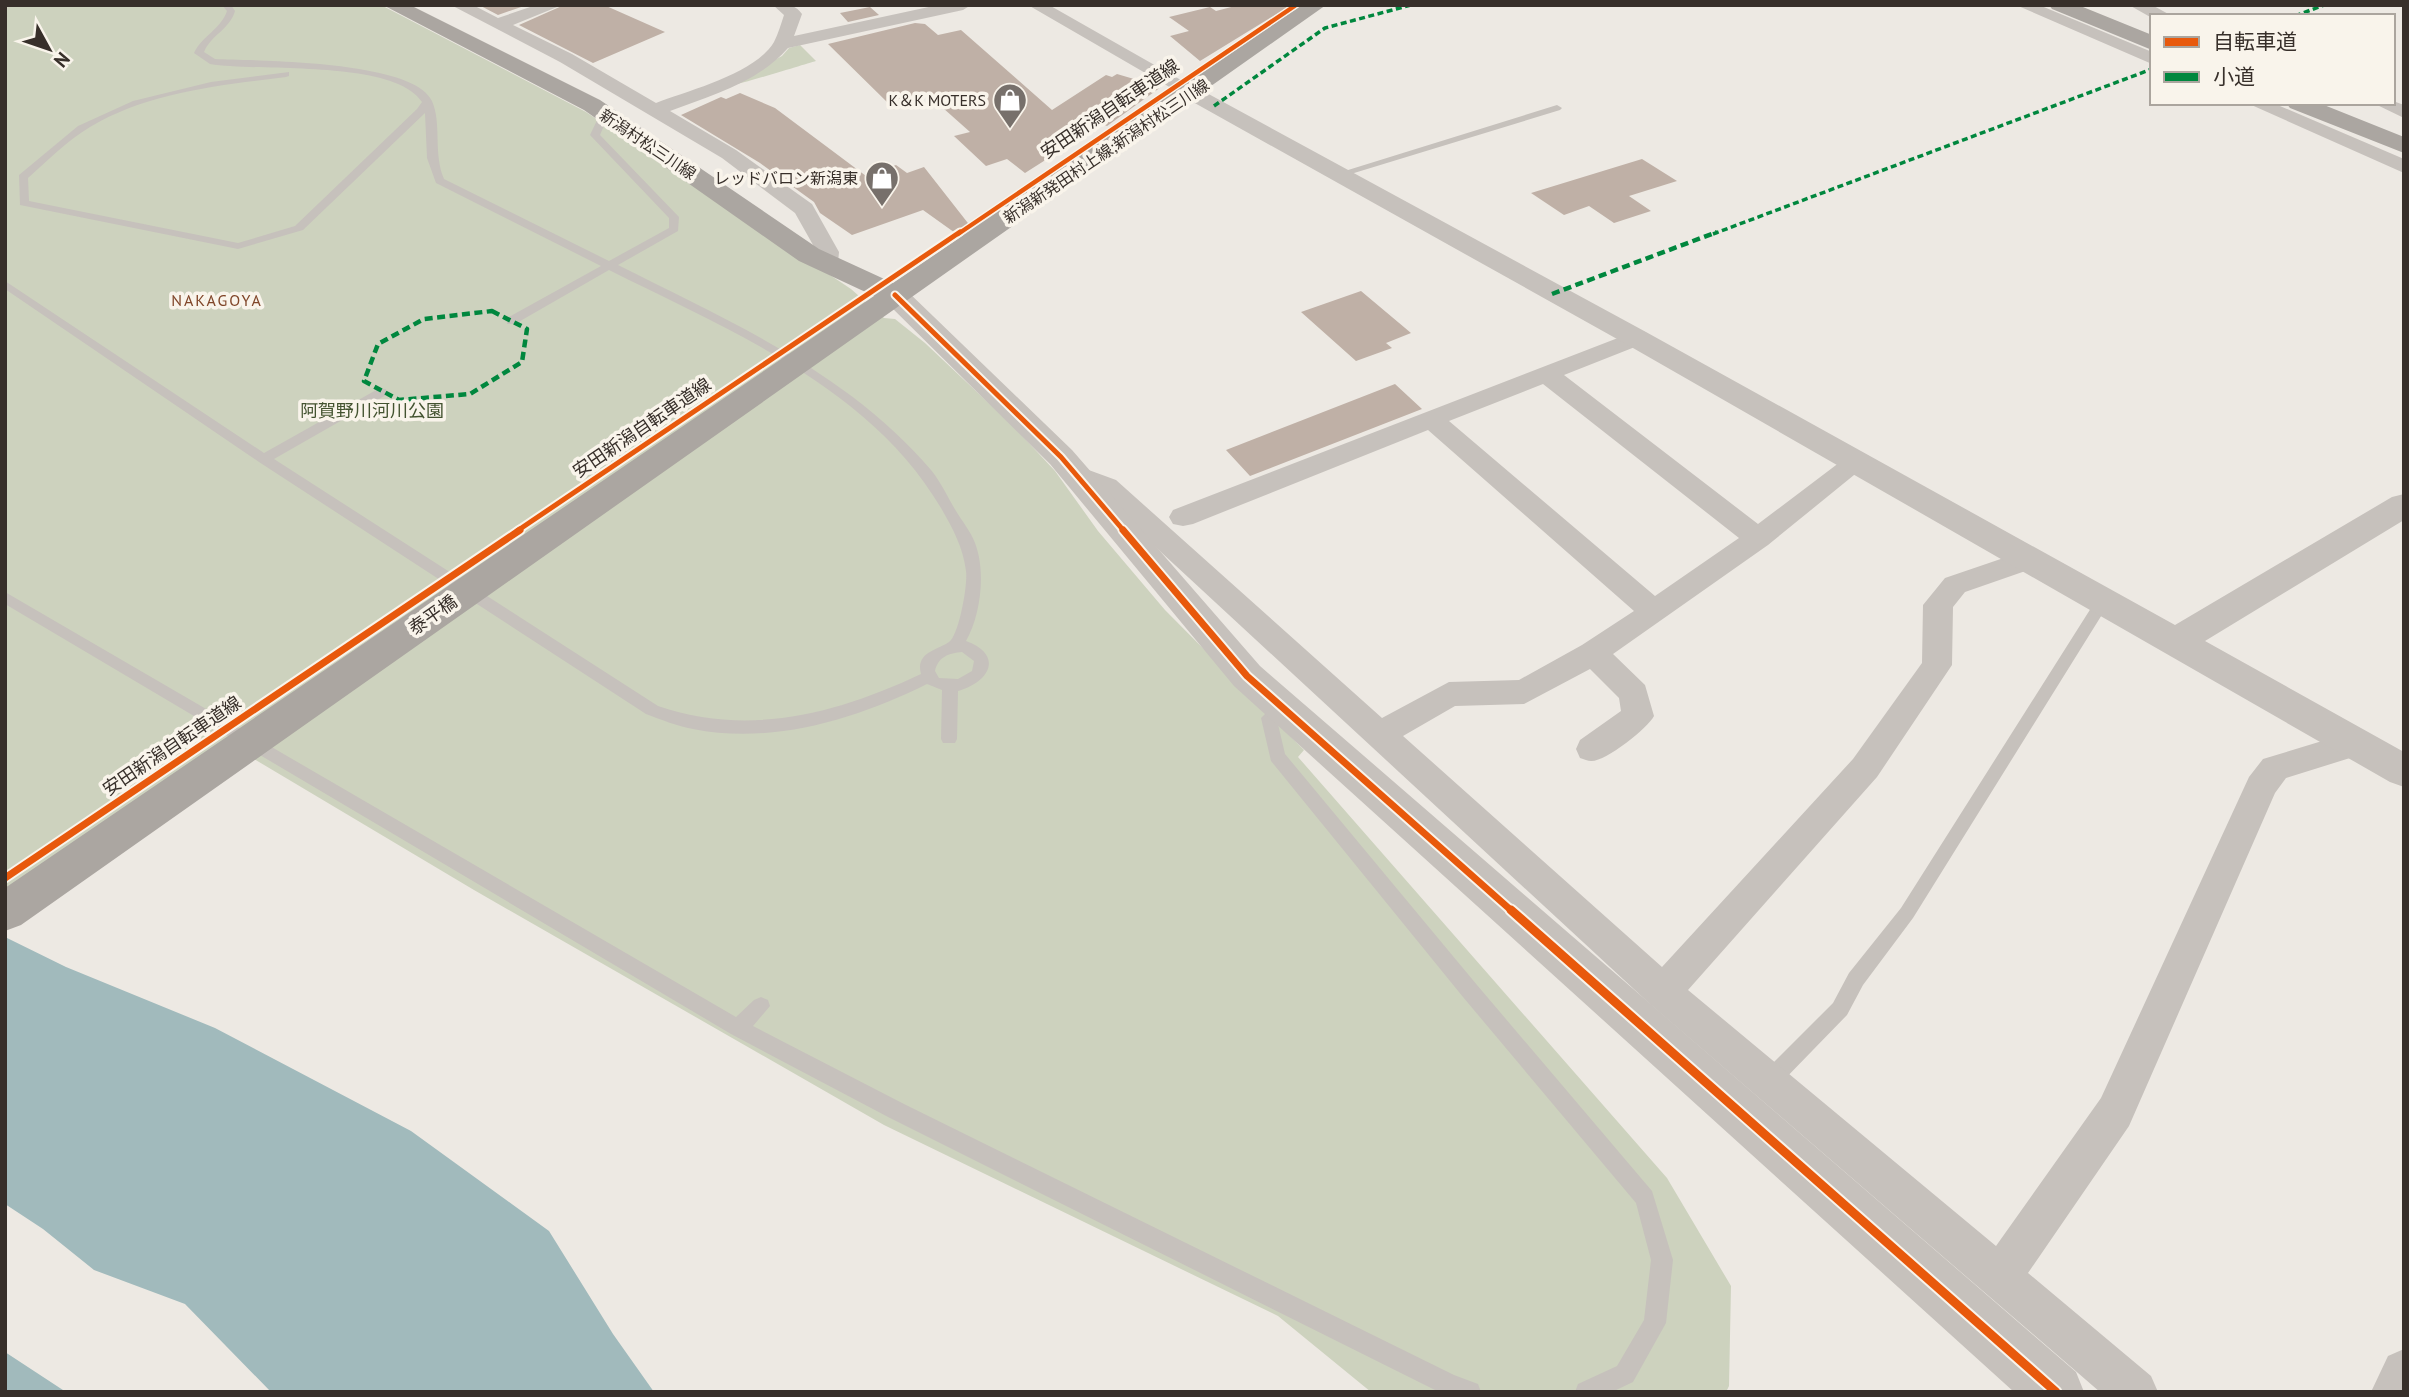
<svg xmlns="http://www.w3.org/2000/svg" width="2409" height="1397" font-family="'PT Sans','Noto Sans JP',sans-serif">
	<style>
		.green { fill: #cdd2be }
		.water { fill: #a1babc }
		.building { fill: #bfb0a6 }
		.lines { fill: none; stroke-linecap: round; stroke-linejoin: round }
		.service { fill: #c6c1bc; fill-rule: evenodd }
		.minor { fill: #c6c1bc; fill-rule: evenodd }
		.tertiary { fill: #c6c1bc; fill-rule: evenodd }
		.primary { fill: #aba6a1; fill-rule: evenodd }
		.quiet-far1 { stroke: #00873e; stroke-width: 3.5; stroke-dasharray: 6 3.5; stroke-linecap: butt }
		.quiet { stroke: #00873e; stroke-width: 4.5; stroke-dasharray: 8 4.5; stroke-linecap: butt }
		.cycleway-far3-casing { stroke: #f9f4eb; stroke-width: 7 }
		.cycleway-far2-casing { stroke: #f9f4eb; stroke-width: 9 }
		.cycleway-far1-casing { stroke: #f9f4eb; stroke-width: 11 }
		.cycleway-casing { stroke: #f9f4eb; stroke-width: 13 }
		.cycleway-far3 { stroke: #e8590c; stroke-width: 4.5 }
		.cycleway-far2 { stroke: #e8590c; stroke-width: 5 }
		.cycleway-far1 { stroke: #e8590c; stroke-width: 7 }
		.cycleway { stroke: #e8590c; stroke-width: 9 }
		.labels { text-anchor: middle; stroke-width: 7; stroke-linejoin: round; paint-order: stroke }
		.far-poi-label { font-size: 16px; fill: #372f2a; stroke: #f9f4eb; text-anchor: end }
		.far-street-label { font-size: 16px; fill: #372f2a; stroke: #f9f4eb }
		.far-neighbourhood-label { font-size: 16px; letter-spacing: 2px; fill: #804629; stroke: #f9f4eb }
		.street-label { font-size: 18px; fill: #372f2a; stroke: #f9f4eb }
		.park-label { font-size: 18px; fill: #435330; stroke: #f9f4eb }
	</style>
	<rect width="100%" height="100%" fill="#ede9e3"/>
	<path class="green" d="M5,5H381L586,112L851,289L884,318L895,319L925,343L1013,426L1055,471L1098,531L1165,610L1304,750L1298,757L1667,1178L1731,1286L1729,1386L1726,1392H1371L1278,1316L884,1125L474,890L249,756L5,925Z
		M800,45L816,61C802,65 729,88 723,87L782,56L789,48Z"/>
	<path class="water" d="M5,937L66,967L215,1028L411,1131L549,1231L613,1334L654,1392H271L185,1304L94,1270L43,1229L5,1204Z
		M5,1352L66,1392H5Z"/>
	<path class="building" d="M479,5H527L498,15Z
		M564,5H604L665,32L593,63L519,25Z
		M1239,5H1291L1200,61L1170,36L1189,31L1169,17L1210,7L1216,11Z
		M870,7L879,15L848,22L840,13Z
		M915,23L925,24L938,35L961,30L1052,110L1106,75L1112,77L1117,74L1161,87L1107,126L1102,124L1025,173L1007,159L986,166L954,136L970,132L925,92L887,102L828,44Z
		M740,93L775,108L866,176L896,165L907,173L924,167L971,227L958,235L923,210L852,235L820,213L814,202L760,163L681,115L721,97L726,99Z
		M1642,159L1677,181L1629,196L1651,211L1614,223L1589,206L1564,215L1531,193Z
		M1361,291L1411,333L1386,343L1392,348L1356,361L1301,312Z
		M1395,384L1422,409L1250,476L1226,450Z"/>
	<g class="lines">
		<path class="service" d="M222,5H231L235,11C230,29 211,35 204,52L215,59C257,61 413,60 432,101C442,124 433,153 444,179L609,261L669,228V218L590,135L601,112H607L609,114L600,135L679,217L678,231L618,265C729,321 849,373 931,470C941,482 948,498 956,511C962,521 971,532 975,543C986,571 981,615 966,641C1004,655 990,682 958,691L957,739L955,743H943L941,739L942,690L927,684C856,719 773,745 693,729C677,726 662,720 646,714L259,462L5,289V281L264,453L378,389H386V395L274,459L658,706C749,737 836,714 921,674C915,652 938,650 949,642C959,635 968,584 966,571C963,547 953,529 941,508C871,388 729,330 609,270L515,324H507V318L601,266L436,183L427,158L425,113L303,230L238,249L20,205L19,175L78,126L133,101L211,82L289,72V76L286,77C221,85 148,92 90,127C67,141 48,160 28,178L29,201L238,243L295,226L417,109L422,102C394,59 258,72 210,64L194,53C202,36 221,29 227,11ZM962,652L974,661L972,671L958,679L939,678L935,671C938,657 949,653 962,652Z
			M1557,105L1562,108L1560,110L1341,177L1332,175Z
			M5,592L736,1017L754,1000L761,997L768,1000L770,1006L753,1026L904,1104L1454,1375L1478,1384L1481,1392H1439L890,1118L731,1034L5,604Z
			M2103,596L2110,601L2108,605L1913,918L1863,985L1847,1015L1775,1089L1768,1091L1761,1089L1758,1082L1761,1075L1833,1003L1849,973L1901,908L2098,597Z
			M1282,701L1288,703L1290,707L1277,720L1285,754L1477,985L1652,1191L1673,1260L1666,1323L1633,1382L1612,1392H1575L1578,1384L1617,1366L1644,1320L1651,1260L1636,1203L1463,997L1271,761L1261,718L1276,703Z"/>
		<path class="minor" d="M451,5H473L498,18L536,5H562L513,25L572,54L656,103C690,90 755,74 774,42C778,34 781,24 784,15L773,5C785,5 794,3 802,14L794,36L938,5H971L963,10L788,48C757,83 713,95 670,111L736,150L812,204L839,252L838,263L827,270L816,263L817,252L795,213L722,158L560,62Z
			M1028,5H1049L1202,92L1192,98L1185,96Z
			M2016,5H2039L2152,52V64Z
			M2129,5H2152L2172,16L2152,18Z
			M2393,101L2404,105V118L2373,103H2393Z
			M2247,103H2273L2404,159V173Z
			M1636,331L1645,333L1648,338L1645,343L1564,375L1758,524L1848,456L1857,453L1866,456L1870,462L1768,545L1613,654L1645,685L1654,716C1648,728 1605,762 1591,761C1588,761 1584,759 1580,758L1576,749L1580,740L1621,711L1619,698L1590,669L1524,704L1455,706L1403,736L1662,967L1853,759L1922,663L1923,605L1945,578L2030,549L2040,552L2044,559L2040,566L1965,592L1953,607L1952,665L1877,777L1688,990L1996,1246L2101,1098L2249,777L2263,759L2355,731L2366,735L2371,744L2366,753L2286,778L2275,793L2129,1126L2028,1273L2151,1376L2158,1392H2100L1650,1004L1096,492L1065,480L1062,474L1065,468L1075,465L1116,480L1382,718L1449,682L1519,680L1582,645L1634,611L1428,430L1193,524L1183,526L1173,524L1169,517L1173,510ZM1543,384L1739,538L1655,596L1449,421Z
			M2404,1349V1392H2371L2388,1356Z"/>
		<path class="tertiary" d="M1192,85L1646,332L2175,625L2392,497L2404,494V520L2205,641L2404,752V787L2390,782L1626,344L1184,97L1180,92L1184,87Z
			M895,286L905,289L1072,450L1260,666L2076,1372L2084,1392H2014L1234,686L1050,464L885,301L881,295L885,289Z"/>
		<path class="primary" d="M383,5H410L600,100L819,249L893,283L1302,5H1326L21,925L5,931V888L874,296L799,261L584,110Z
			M2049,5H2078L2152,35V50L2052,9Z
			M2286,103H2319L2404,137V153L2290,108Z"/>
		<path class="quiet-far1" d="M2295,16L2324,5
			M1214,106L1325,28L1411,5
			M1713,234L2152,69"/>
		<path class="quiet" d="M1552,294L1717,232
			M492,311L527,329L522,362L470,394L399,400L364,381L378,344L424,319Z"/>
		<g class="cycleway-far3-casing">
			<path id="cycleway-far3" d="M958,234L1296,5"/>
		</g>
		<g class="cycleway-far2-casing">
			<path id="cycleway-far2" d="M895,295L1061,457L1124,531
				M517,531L960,232"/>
		</g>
		<g class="cycleway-far1-casing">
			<path id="cycleway-far1" d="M1123,530L1247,676L1513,912
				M5,878L520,530"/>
		</g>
		<g class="cycleway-casing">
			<path id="cycleway" d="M1511,910L2056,1392"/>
		</g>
		<use href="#cycleway-far3" class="cycleway-far3"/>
		<use href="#cycleway-far2" class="cycleway-far2"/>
		<use href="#cycleway-far1" class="cycleway-far1"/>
		<use href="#cycleway" class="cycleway"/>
	</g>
	<defs>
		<g id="shop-pin" transform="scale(1.75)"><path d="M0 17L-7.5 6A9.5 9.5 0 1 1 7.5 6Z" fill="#77706b" stroke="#f9f4eb"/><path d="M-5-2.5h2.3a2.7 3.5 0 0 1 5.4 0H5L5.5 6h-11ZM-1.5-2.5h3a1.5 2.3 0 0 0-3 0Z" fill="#fff"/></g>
	</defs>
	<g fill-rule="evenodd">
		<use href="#shop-pin" x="1010" y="100"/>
		<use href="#shop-pin" x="882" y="178"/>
	</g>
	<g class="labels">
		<g class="far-poi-label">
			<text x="986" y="106">K＆K MOTERS</text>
			<text x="858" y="184">レッドバロン新潟東</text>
		</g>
		<g class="far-street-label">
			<text transform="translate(648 144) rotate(34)" y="6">新潟村松三川線</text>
			<text transform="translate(1106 151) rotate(-34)" y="6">新潟新発田村上線;新潟村松三川線</text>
		</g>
		<g class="far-neighbourhood-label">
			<text x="217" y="306">NAKAGOYA</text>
		</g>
		<g class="street-label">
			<text transform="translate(1110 109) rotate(-34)" y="6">安田新潟自転車道線</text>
			<text transform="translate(642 428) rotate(-34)" y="6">安田新潟自転車道線</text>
			<text transform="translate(433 615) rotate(-35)" y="6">泰平橋</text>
			<text transform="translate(172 746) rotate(-34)" y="6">安田新潟自転車道線</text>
		</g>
		<g class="park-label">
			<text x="372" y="417">阿賀野川河川公園</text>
		</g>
	</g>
	<rect width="2409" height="1397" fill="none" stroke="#372f2a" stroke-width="14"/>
	<rect x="2150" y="14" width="245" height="91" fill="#f9f4eb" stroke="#aba59e" stroke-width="2"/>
	<rect x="2164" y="37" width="35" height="10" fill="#e8590c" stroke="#aba59e" stroke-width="2"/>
	<text x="2213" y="49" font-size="21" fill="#372f2a">自転車道</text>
	<rect x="2164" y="72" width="35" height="10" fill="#00873e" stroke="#aba59e" stroke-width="2"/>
	<text x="2213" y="84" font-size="21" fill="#372f2a">小道</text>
	<g transform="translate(49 49) rotate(130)" stroke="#f9f4eb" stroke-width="5" paint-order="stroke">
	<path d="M0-5L12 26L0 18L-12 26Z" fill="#372f2a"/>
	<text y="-10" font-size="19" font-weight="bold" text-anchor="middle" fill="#372f2a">N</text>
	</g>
</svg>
